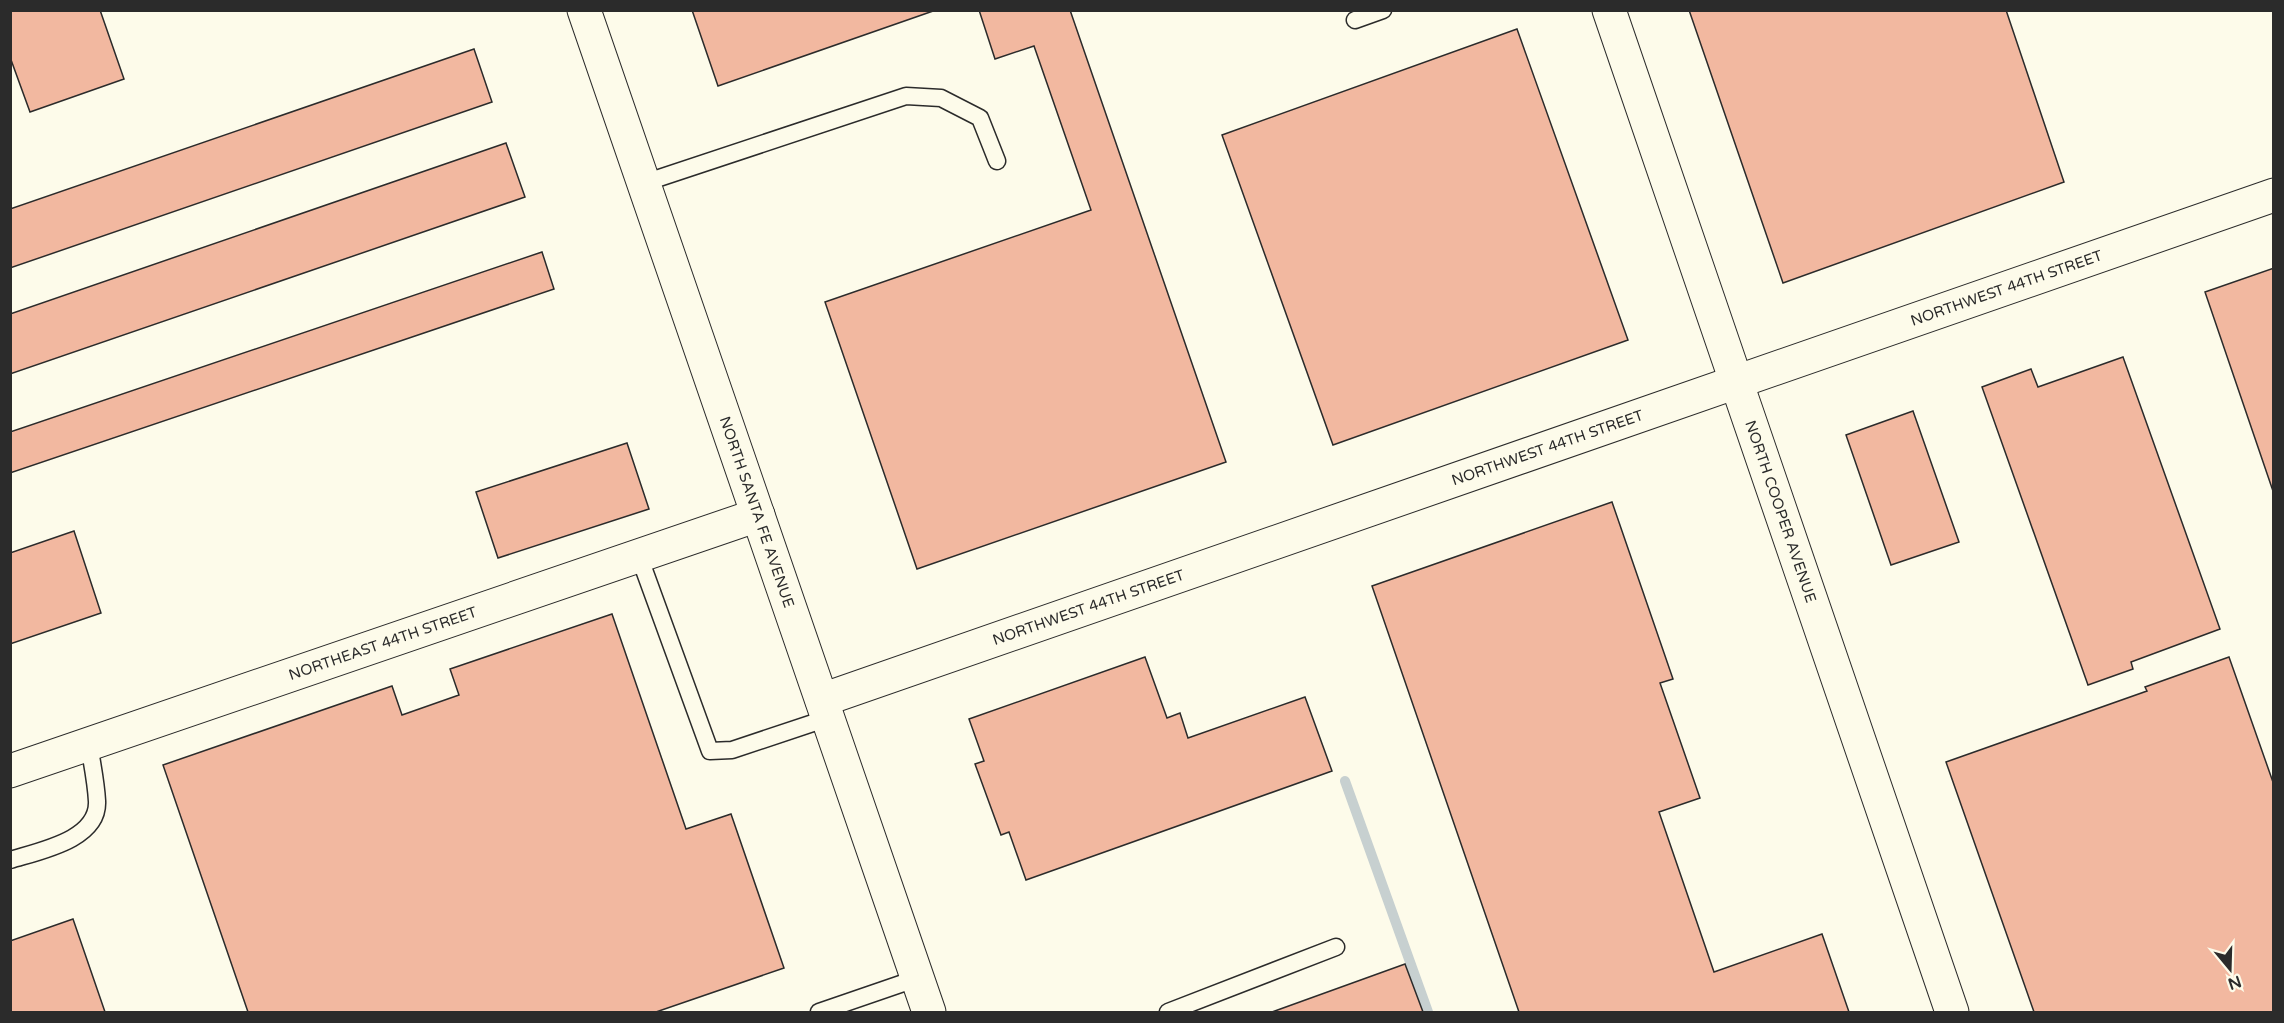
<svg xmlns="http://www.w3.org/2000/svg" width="2284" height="1023" font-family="'Varela Round',sans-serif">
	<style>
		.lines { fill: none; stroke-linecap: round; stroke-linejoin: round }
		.stream { stroke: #c7d0d0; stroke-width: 10 }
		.building { fill: #f2b8a0; stroke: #2b2b2b; stroke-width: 1.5 }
		.service-casing { stroke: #2b2b2b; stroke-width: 19 }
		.minor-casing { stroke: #2b2b2b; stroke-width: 35 }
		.secondary-casing { stroke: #2b2b2b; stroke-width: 35 }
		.service { stroke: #fdfbea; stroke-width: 16 }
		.minor { stroke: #fdfbea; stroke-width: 33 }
		.secondary { stroke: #fdfbea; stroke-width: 33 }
		.labels { text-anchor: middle; stroke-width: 4.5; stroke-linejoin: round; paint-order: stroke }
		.street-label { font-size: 15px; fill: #2b2b2b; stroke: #fdfbea }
	</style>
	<rect width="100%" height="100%" fill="#fdfbea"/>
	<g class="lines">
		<path class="stream" d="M1345,781L1428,1012"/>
	</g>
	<path class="building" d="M10,10H100L124,79L30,112L10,57Z
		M692,10H936L718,86Z
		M979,10H1070L1226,462L917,569L825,302L1091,210L1034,46L995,59Z
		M1689,10H2006L2064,182L1783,283Z
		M1517,29L1628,340L1333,445L1222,135Z
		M474,49L492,102L10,268V209Z
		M506,143L525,197L10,374V314Z
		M542,252L554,289L10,473V432Z
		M2274,268V494L2205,292Z
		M2123,357L2220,629L2131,662L2133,669L2088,685L1982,387L2031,369L2038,387Z
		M1913,411L1959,542L1891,565L1846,435Z
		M627,443L649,509L498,558L476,492Z
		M1612,502L1673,679L1660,683L1700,798L1659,812L1714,972L1822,934L1849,1012H1519L1372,586Z
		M74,531L101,613L10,644V553Z
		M612,614L686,829L731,814L784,968L656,1012H248L163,765L392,686L402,715L459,695L450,669Z
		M1145,657L1167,718L1180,713L1188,738L1305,697L1332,771L1026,880L1009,832L1001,835L975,764L984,761L969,719Z
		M2229,657L2274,785V1012H2034L1946,762L2147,691L2145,687Z
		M73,919L105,1012H10V941Z
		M1405,964L1423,1012H1272Z"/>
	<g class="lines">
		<g class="service-casing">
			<path id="service" d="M1355,20L1383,10
				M644,183L906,96L941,98L980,118L997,161
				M639,556L710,751L732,750L828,718
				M10,860C39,851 99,840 97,801C96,782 92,763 89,745
				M819,1012L918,978
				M1168,1012L1336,947"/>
		</g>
		<g class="minor-casing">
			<g id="minor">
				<path id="s1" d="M1609,10L1952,1012"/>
				<path id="s2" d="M822,700L2274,195"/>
				<path id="s3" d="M10,771L758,515"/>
			</g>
		</g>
		<g class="secondary-casing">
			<g id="secondary">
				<path id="s4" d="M584,10L929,1012"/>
			</g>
		</g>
		<use href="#service" class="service"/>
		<use href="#minor" class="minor"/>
		<use href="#secondary" class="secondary"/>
	</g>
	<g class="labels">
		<g class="street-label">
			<text dy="5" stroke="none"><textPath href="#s2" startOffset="1254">NORTHWEST 44TH STREET</textPath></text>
			<text dy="5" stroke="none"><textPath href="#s2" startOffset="768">NORTHWEST 44TH STREET</textPath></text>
			<text dy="5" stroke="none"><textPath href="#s1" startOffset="530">NORTH COOPER AVENUE</textPath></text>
			<text dy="5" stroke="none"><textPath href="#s4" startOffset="531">NORTH SANTA FE AVENUE</textPath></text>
			<text dy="5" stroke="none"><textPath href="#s2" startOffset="282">NORTHWEST 44TH STREET</textPath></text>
			<text dy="5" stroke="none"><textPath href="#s3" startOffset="394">NORTHEAST 44TH STREET</textPath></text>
		</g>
	</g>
	<rect width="2284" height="1023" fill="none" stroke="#2b2b2b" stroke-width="24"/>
	<g transform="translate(2230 969) rotate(161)" stroke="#fdfbea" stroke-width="4.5" paint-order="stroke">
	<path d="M0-4.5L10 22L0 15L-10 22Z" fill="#2b2b2b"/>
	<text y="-9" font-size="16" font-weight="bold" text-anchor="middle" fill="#2b2b2b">N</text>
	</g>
</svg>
